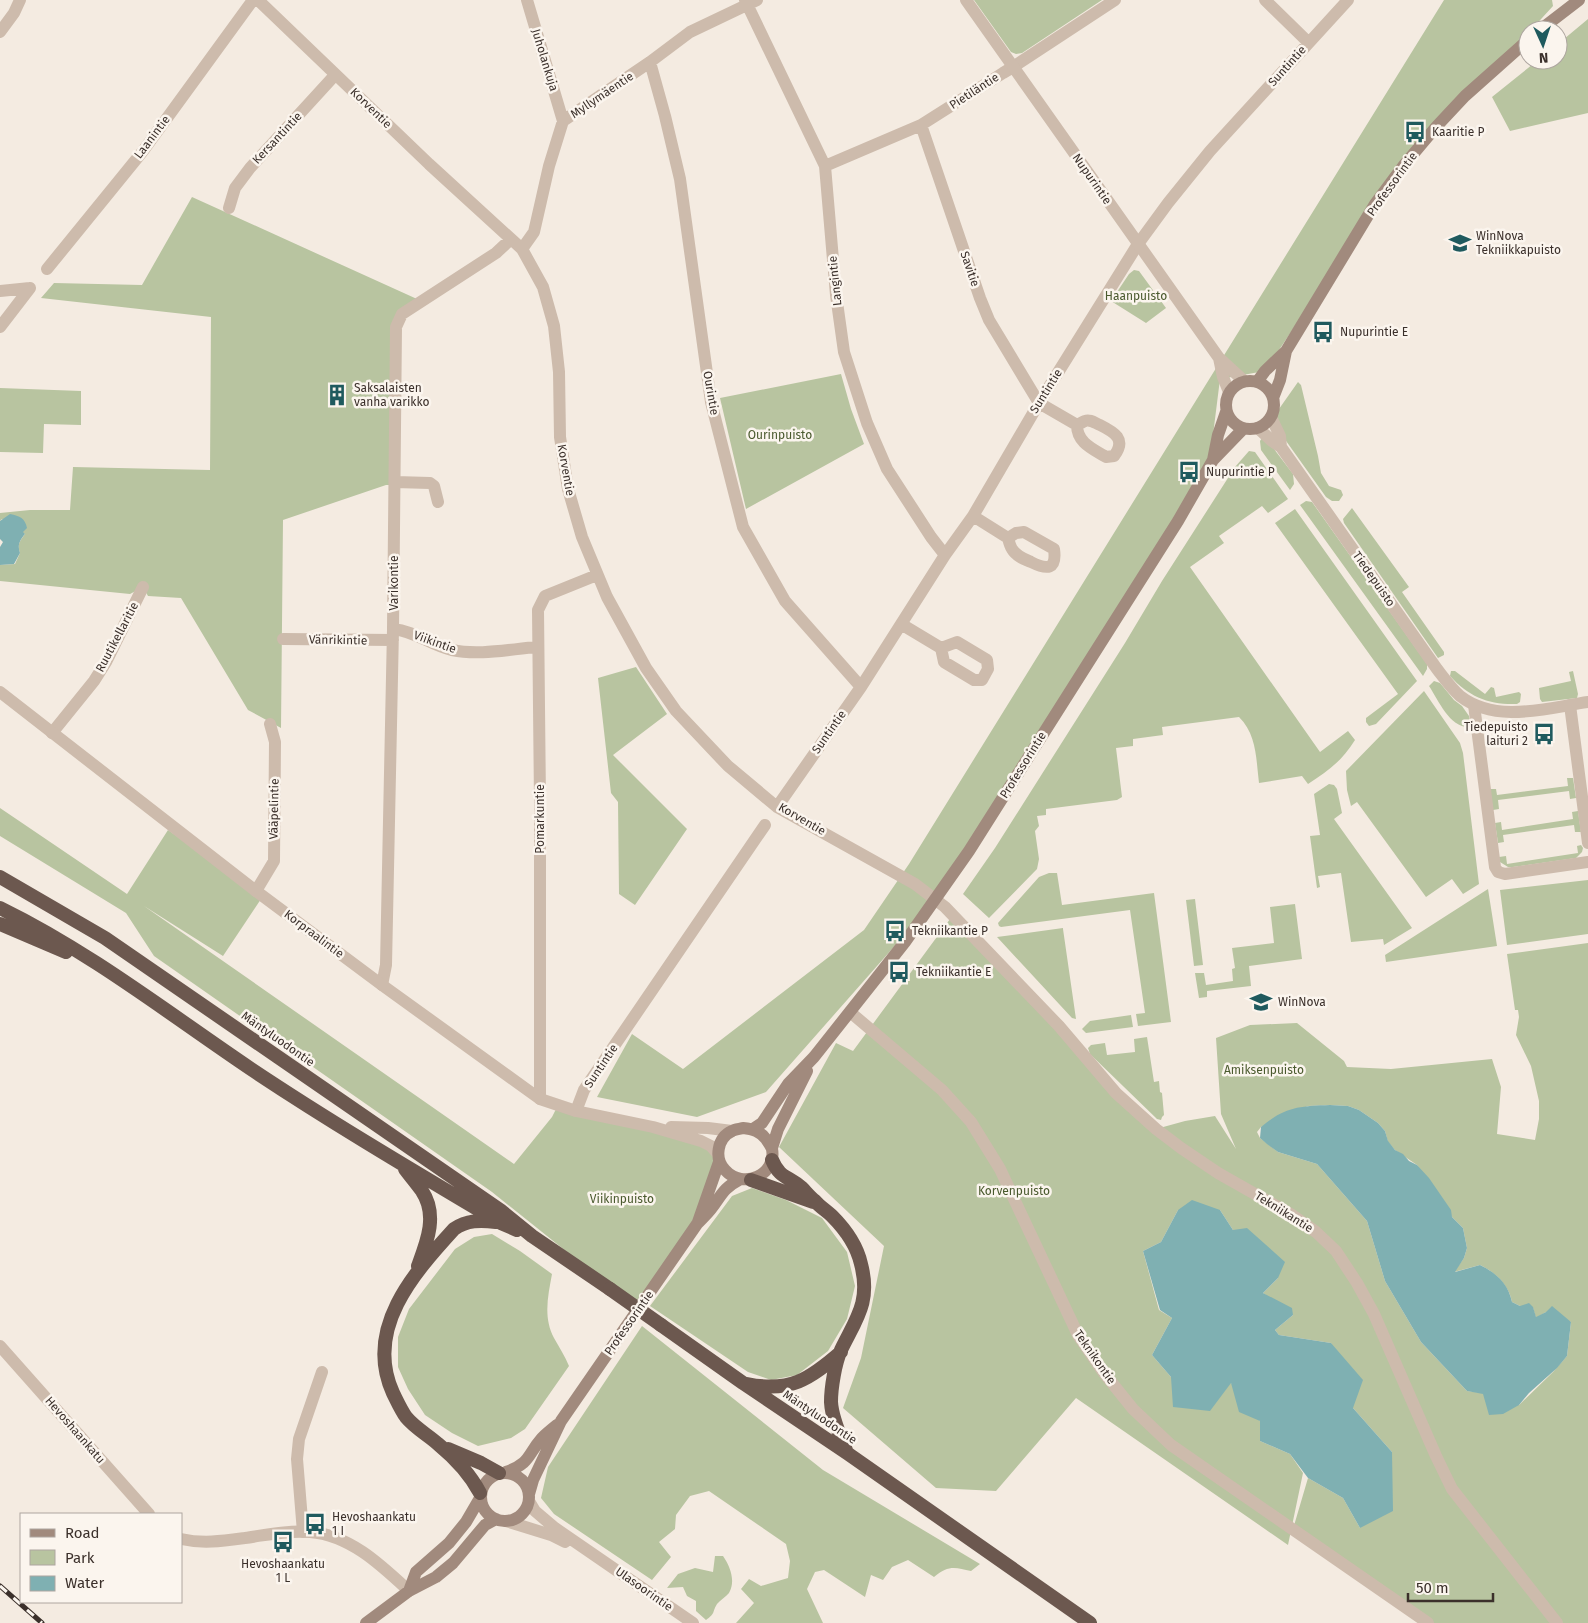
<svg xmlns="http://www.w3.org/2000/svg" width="1588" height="1623" font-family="'Fira Sans',sans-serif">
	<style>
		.green { fill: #b8c4a0; fill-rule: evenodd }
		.water { fill: #7fb0b2 }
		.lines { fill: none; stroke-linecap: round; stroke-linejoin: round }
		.minor { stroke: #cdbbac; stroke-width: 12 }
		.tertiary { stroke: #cdbbac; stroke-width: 12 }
		.secondary { stroke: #a18a7d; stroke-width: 12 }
		.trunk { stroke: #6c584f; stroke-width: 14 }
		.rail-casing { stroke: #3b302b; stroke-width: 5 }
		.rail { stroke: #fbf5ee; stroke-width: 3; stroke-dasharray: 9; stroke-linecap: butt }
		.trunk-bridge { stroke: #6c584f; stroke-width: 14 }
		.labels { text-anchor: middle; stroke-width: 5; stroke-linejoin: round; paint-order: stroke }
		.street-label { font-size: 12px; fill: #3b302b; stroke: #fbf5ee }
		.poi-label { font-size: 12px; fill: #3b302b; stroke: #fbf5ee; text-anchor: start }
		.park-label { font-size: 12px; fill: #4a5a2e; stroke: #fbf5ee }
	</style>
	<rect width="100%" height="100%" fill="#f4ebe1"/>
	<path class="green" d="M974,0H1102L1022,53L1016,54L1011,52Z
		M1444,0H1552L1553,6L1531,30H1528V33L1384,192L1265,371L1220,379L1209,467L936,899L766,1092L697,1117L597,1097L632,1034L683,1069L864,930L909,864Z
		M1588,19V113L1510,131L1492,97L1538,60H1558V44Z
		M192,197L417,299L394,318L392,485H386L283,520L281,728L248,710L181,598L148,596L143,587L130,594L0,581V565L15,564L20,553C17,544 20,541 25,534L2,519L0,521V513L30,510H70L73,467L210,470L211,317L41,298L54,283L142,285Z
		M1134,270L1139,271L1166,308L1146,323L1111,301L1129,274Z
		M841,374L851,409L864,444L746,509L720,398Z
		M1298,382L1301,385L1318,456L1321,473L1329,486L1341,490L1343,495L1339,501H1332L1326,497L1274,424V416Z
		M0,388L81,391V425L44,424L43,453L0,452Z
		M1262,438L1268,441L1293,474L1294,484L1290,490L1261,450L1260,441Z
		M1249,451L1255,452L1288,499L1268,513L1262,506L1219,536L1224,543L1190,567L1320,752L1348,731L1355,740C1342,761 1328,771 1308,784L1302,776L1259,783C1256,759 1257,735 1239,717L1162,727L1163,735L1133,739V746L1116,748L1122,797L1117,800L1046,809V815L1037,816L1039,826L1035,831L1039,859L1037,869L989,918L963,894L995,848L1125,643L1162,581L1235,467Z
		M1306,501L1312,502L1427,664V669L1423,676L1300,505Z
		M1352,508L1409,587L1402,592L1444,652V655L1438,658L1344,523L1343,519Z
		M1295,509L1417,681L1376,724L1369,726L1366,722V718L1398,694L1275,523Z
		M636,667L667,714L613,755L687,829L635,905L619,894L618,802L611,793L598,678Z
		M1451,671H1455L1485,694L1491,687L1494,688L1496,697L1519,692L1521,694L1520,702L1517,704C1489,705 1469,697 1450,676Z
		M1573,671L1578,694L1577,698L1542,702L1540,699L1539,688L1571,681L1569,672Z
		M1434,681L1440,683L1454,700L1462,706L1469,716L1471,727C1450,729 1439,701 1429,686Z
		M1424,691L1460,743L1463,753L1479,884L1463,894L1452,879L1426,897L1357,802L1351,806L1347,790L1346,771Z
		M1567,778H1573L1576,798L1570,799L1569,791L1498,800L1499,809L1493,810L1490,789H1496L1497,795L1568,786Z
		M1329,784L1334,785L1337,789L1342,813L1334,819L1412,928L1384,945L1383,939L1351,942L1341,873L1318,876L1320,887L1317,888L1310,836L1320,835L1314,794Z
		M0,808L127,894L168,830L263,896L223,956L144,906L514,1164L552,1117L558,1105L701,1141L719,1162L697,1224L637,1308L492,1192L154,956L126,913L0,836Z
		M1578,811L1581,832H1575L1574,825L1503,835L1504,842L1498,843L1495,823L1501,822L1502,830L1573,819L1572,812Z
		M1581,845L1583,848L1582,852L1576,858L1513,867H1508L1500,862L1499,857L1506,856L1507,864L1578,853L1577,846Z
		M1049,873H1057L1062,905L1154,893L1171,1022L1138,1026L1136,1014L1145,1013L1130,910L1001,927L999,926L998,923L1039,877Z
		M1588,880V934L1507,945L1500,890Z
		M1488,889L1497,946L1386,962L1385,955Z
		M1195,899L1203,965L1194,966L1186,900Z
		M1295,904L1302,959L1249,966L1251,986L1207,991V997L1199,998L1195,973H1204L1206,985L1233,981L1232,969L1235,968L1232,948L1274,943L1270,907Z
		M953,915L1156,1129L1185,1121L1215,1116L1236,1149L1221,1114L1216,1038L1250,1025L1297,1023L1344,1061L1347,1067L1391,1069L1492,1059L1501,1087L1497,1134L1535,1140L1539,1119V1101L1531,1066L1516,1035L1519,1017L1518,1010H1515L1507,954L1588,943V1623H1428L1293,1529L1308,1478L1343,1498L1360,1528L1392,1452L1353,1408L1331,1343L1279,1335L1275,1330L1293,1315L1263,1293L1278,1278L1233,1230L1220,1210H1178L1161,1242L1143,1251L1159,1310L1172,1318L1152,1355L1171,1377L1231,1383L1260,1421V1441L1290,1454L1303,1473L1288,1545L1076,1398L996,1491L936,1488L843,1408L861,1358L884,1246L779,1147L836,1043L853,1051ZM1330,1105L1348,1106L1359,1110L1378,1123L1385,1131L1388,1142L1395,1150L1417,1165L1452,1217L1463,1228L1467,1248L1464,1258L1454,1272L1480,1265C1495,1272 1509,1285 1512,1302L1520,1306L1533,1308L1536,1318L1546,1312L1571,1322L1567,1356L1553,1372L1519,1405L1483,1393L1467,1391L1421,1342L1385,1281L1367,1221L1317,1164L1278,1152L1260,1138L1257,1132L1261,1127L1308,1106Z
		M1063,928V929L1076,1019L1072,1018L997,937Z
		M1131,1015L1133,1027L1086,1033L1082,1029L1090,1021Z
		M1147,1037L1154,1082L1159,1081L1160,1092L1162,1093L1164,1115L1162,1117L1161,1120L1157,1119L1090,1054L1088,1048L1091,1045L1105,1043L1107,1055L1135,1052L1134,1039Z
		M752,1188L786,1200L822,1218L847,1252L855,1286L847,1319L828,1351L797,1375L771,1380L748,1372L650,1306L732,1196Z
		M492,1234L520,1251L552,1274C548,1296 543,1317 554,1338C559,1347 565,1356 569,1366L525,1429L511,1438L478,1446L452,1433L425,1415L408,1389L398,1367V1337L409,1309L455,1249L474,1237Z
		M642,1326L823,1470L980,1564L971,1571C955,1567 948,1565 934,1577L908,1560L892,1567L883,1580L871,1575L865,1597L824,1570L815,1572L807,1589L823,1623H736L754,1603L741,1589L749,1579L761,1586L788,1578L790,1561L786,1544L709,1491L690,1496L676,1515L675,1529L659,1542L671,1557L652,1580L554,1514L541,1498L548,1467Z
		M715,1556H723C730,1566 736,1581 729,1593C726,1597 720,1600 717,1604C712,1612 716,1613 706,1620L696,1611V1601L687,1596L683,1587L667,1588L678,1574L695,1568L713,1572Z"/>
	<path class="water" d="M10,514C20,516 25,518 27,528L23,532L25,534C20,540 17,545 20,553L14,564L0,565V547L3,542L0,539V521Z
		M1330,1105L1348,1106L1359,1110L1378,1123L1385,1131L1388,1141L1395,1150L1403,1154L1409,1161L1417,1165L1429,1178L1451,1210L1452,1217L1463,1228L1467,1248L1464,1258L1455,1272L1480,1265C1496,1273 1508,1283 1512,1302L1520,1306L1529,1303L1533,1307L1536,1317L1546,1312L1552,1306L1571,1322L1567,1356L1557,1368L1529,1393L1519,1405L1503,1414L1489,1415L1483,1394L1467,1391L1421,1342L1385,1281L1367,1221L1317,1164L1278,1152L1267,1144L1260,1138L1261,1127C1285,1107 1299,1106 1330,1105Z
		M1192,1200L1220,1210L1233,1230L1247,1228L1285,1262L1278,1278L1263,1293L1292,1308L1293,1315L1275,1330L1279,1335L1331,1343L1363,1380L1353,1408L1392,1452L1393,1511L1360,1528L1343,1498L1308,1478L1290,1454L1260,1441V1421L1239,1412L1231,1383L1210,1411L1173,1407L1171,1377L1152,1355L1172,1318L1160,1310L1143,1251L1161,1242L1178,1210Z"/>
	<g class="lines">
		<path class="minor" d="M258,0L429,164L522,249L543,287L554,326L559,372L560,437L568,489L582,537L607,597L646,668L676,711L728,766L777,807L915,884L945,907L1059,1026L1116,1093L1156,1129L1181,1148L1218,1173L1292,1215L1316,1232L1336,1251L1357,1283L1374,1314L1436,1456L1452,1489L1557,1623
			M527,0L563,121
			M745,0L825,166L836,295L844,352L867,423L887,469L931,537L945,555
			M1265,0L1308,42
			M0,32L14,13L20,0
			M650,62L665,116L680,179L711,402L743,527L785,601L861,687
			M921,125L980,298L989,320L1039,403L1077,425C1077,443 1093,449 1106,457L1114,456C1127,439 1114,432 1100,425C1095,423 1090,419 1085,421C1082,422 1080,424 1077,425
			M825,166L921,125L1003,73L1013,67L1115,0
			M229,208L235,188L250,168L335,75
			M522,249L534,232L549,166L563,121L650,62L690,32L757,0
			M47,269L143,151L253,0
			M0,291L30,288
			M0,327L30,288
			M395,482L430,483L434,486L438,502
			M973,516L1008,538C1009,542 1010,546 1012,549C1016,556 1024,559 1031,562C1047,570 1057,570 1054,549L1024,532L1016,533L1008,538
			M901,624L941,648L944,662L974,680H982L988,669L987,660L957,642L941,648
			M393,629C415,631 432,646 452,650C479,656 510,649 538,647
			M283,639L393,640
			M1474,705L1495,867L1498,872L1505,874L1588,862
			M1570,705L1588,843
			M52,733L94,681L106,662L143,587
			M777,807L861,687L945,555L973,516L1039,403L1138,244L1168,203L1210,151L1348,0
			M256,891L274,861L275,742L270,724
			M382,985L386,965L393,629L396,327L402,314L496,253L511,239
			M850,1012L942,1090L971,1122L1000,1169L1078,1335L1104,1373L1133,1409L1171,1445L1428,1623
			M540,1099V802L538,610L545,596L597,575
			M576,1111L584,1090L765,825
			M303,1532L297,1459L299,1439L322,1372"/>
		<path class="tertiary" d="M966,0L1219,358L1244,381
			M1219,358L1223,377L1229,392
			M1271,417L1280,436L1281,447
			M1258,428L1272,441L1281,447L1437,669C1444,678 1451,688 1460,696C1496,724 1547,708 1588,702
			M0,692L256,891L382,985L540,1099L576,1111L653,1127L701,1141L711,1146L718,1154
			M671,1127L708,1128L732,1131
			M0,1346L149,1514
			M529,1501L535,1511L555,1528L693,1623
			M506,1521L551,1535L565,1542
			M181,1539C203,1544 223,1541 245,1538C266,1535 288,1530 310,1532C350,1535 381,1565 409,1591"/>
		<path class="secondary" d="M1540,30L1579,0
			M1226 405a24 24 0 1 1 48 0a24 24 0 1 1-48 0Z
			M1257,382L1265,371L1286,351L1375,204L1404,165L1436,127L1465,96L1528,40
			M1273,398L1280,380L1286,351
			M1213,460L1243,429
			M743,1128C753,1129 760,1131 766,1139C768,1142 771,1146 772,1149C777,1175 743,1190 725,1170C714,1159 717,1138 732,1131C735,1129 740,1129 743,1128Z
			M753,1129L762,1123L788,1084L814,1057L905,942L969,851L1178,521L1213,460L1218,435L1226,412
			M772,1148L778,1129L807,1071
			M698,1222L719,1162
			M506,1472C531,1463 527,1455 542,1438C547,1433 552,1429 557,1425
			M481 1497a24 24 0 1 1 48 0a24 24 0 1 1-48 0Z
			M529,1494L533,1480L561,1421L697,1224C702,1219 707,1214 711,1209C722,1195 722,1189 739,1180
			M409,1591L416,1572L449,1543L466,1522L480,1498
			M366,1623L409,1591L436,1577L453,1563L485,1525L496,1519"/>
		<path class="trunk" d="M0,877L105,938L500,1210L532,1236L610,1289
			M0,908C90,952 168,1013 251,1069C332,1123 417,1173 501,1223L517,1230
			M0,924L66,952
			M772,1160C780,1179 789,1176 802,1188C806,1192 810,1197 815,1201C820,1207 827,1211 832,1216C845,1229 857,1246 861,1264C871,1302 856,1319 841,1350C835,1363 831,1388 831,1402C832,1420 841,1437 847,1453
			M405,1169C411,1177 417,1184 422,1191C438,1215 427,1242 418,1266
			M751,1180L813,1202
			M661,1325L743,1383L847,1453L1090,1623
			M747,1384C790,1393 810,1379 841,1352
			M448,1449L481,1463L499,1473
			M480,1493C470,1474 455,1458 438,1444C428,1435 415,1428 406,1417C401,1410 397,1401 393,1393C364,1329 413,1274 454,1229C467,1220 480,1220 496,1222"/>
		<g class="rail-casing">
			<path id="rail" d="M0,1586L42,1623"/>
		</g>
		<use href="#rail" class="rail"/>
		<path class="trunk-bridge" d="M610,1289L661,1325"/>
	</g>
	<defs>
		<g id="bus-bare" transform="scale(1.725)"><path d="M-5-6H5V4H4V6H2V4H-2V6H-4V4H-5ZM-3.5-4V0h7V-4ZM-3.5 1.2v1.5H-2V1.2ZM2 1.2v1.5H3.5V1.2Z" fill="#1f5a5e" stroke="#fbf5ee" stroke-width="2.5" paint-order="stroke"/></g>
		<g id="school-bare" transform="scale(1.725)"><path d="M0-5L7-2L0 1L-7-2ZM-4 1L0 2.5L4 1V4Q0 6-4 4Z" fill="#1f5a5e" stroke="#fbf5ee" stroke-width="2.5" paint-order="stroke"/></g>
		<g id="building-bare" transform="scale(1.725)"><path d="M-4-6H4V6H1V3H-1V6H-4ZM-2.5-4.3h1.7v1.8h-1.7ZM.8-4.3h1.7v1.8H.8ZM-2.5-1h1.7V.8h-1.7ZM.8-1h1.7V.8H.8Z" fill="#1f5a5e" stroke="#fbf5ee" stroke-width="2.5" paint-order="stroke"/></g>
	</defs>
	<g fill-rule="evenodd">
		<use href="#bus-bare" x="1415" y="132"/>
		<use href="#school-bare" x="1460" y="243"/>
		<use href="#bus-bare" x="1323" y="332"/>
		<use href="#building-bare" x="337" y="395"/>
		<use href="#bus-bare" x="1189" y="472"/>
		<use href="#bus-bare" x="1544" y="734"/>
		<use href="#bus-bare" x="895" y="931"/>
		<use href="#bus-bare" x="899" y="972"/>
		<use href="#school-bare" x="1261" y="1002"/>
		<use href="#bus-bare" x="315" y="1524"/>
		<use href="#bus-bare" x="283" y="1542"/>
	</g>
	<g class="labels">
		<g class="street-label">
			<text transform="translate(545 60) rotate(73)" y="4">Juholankuja</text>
			<text transform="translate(1287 66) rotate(-48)" y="4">Suntintie</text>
			<text transform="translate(974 91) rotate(-33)" y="4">Pietiläntie</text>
			<text transform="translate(602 95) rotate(-34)" y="4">Myllymäentie</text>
			<text transform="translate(371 108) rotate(44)" y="4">Korventie</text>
			<text transform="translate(152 137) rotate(-53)" y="4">Laanintie</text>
			<text transform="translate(277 138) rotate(-47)" y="4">Kersantintie</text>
			<text transform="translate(1092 179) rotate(55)" y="4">Nupurintie</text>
			<text transform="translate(1392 184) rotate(-54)" y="4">Professorintie</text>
			<text transform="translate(970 269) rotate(71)" y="4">Savitie</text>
			<text transform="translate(835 281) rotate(-96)" y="4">Langintie</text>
			<text transform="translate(1046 391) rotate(-58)" y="4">Suntintie</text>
			<text transform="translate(711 393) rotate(80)" y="4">Ourintie</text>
			<text transform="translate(566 470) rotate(80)" y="4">Korventie</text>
			<text transform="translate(1374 579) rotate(55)" y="4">Tiedepuisto</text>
			<text transform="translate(394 583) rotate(-90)" y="4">Varikontie</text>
			<text transform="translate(117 637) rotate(-62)" y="4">Ruutikellaritie</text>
			<text transform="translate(338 640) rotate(1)" y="4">Vänrikintie</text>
			<text transform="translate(435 642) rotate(20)" y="4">Viikintie</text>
			<text transform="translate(829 732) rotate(-55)" y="4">Suntintie</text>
			<text transform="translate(1023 765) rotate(-58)" y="4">Professorintie</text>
			<text transform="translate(274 809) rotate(-89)" y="4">Vääpelintie</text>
			<text transform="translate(540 819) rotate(-90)" y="4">Pomarkuntie</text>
			<text transform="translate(802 819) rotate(30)" y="4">Korventie</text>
			<text transform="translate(314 934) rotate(37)" y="4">Korpraalintie</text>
			<text transform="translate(278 1039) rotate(35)" y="4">Mäntyluodontie</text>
			<text transform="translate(601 1066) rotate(-56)" y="4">Suntintie</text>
			<text transform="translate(1284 1212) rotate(32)" y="4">Tekniikantie</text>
			<text transform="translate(629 1323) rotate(-55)" y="4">Professorintie</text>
			<text transform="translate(1095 1357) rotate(55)" y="4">Teknikontie</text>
			<text transform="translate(820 1417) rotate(34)" y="4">Mäntyluodontie</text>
			<text transform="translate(75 1430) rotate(49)" y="4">Hevoshaankatu</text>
			<text transform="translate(644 1589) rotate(35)" y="4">Ulasoorintie</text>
		</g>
		<g class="poi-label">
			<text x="1432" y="136">Kaaritie P</text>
			<text x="1476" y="240">WinNova<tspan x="1476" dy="14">Tekniikkapuisto</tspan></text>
			<text x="1340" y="336">Nupurintie E</text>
			<text x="354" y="392">Saksalaisten<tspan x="354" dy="14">vanha varikko</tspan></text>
			<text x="1206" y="476">Nupurintie P</text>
			<text x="1528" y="731" text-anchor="end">Tiedepuisto<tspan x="1528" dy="14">laituri 2</tspan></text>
			<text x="912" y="935">Tekniikantie P</text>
			<text x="916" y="976">Tekniikantie E</text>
			<text x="1278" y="1006">WinNova</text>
			<text x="332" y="1521">Hevoshaankatu<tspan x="332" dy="14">1 I</tspan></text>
			<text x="283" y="1568" text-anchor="middle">Hevoshaankatu<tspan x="283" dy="14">1 L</tspan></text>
		</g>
		<g class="park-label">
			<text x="1136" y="300">Haanpuisto</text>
			<text x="780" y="439">Ourinpuisto</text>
			<text x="1264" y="1074">Amiksenpuisto</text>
			<text x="1014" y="1195">Korvenpuisto</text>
			<text x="622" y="1203">Viikinpuisto</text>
		</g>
	</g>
	<rect x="20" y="1513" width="162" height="90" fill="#fbf5ee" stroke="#aea6a0"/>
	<rect x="30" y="1529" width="25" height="8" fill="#a18a7d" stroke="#aea6a0"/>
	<text x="65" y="1538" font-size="15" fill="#3b302b">Road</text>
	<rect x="30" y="1550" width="25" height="15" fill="#b8c4a0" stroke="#aea6a0"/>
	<text x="65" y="1563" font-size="15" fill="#3b302b">Park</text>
	<rect x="30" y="1576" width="25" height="15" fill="#7fb0b2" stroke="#aea6a0"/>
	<text x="65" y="1588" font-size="15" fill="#3b302b">Water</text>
	<g transform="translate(1543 45) rotate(177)"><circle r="24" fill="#fbf5ee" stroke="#aea6a0"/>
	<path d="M0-4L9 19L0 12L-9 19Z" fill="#1f5a5e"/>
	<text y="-8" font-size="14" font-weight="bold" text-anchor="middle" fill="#3b302b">N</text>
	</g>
	<path d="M1408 1593v8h85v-8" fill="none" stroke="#3b302b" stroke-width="2.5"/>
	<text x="1416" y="1593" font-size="15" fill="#3b302b" stroke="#fbf5ee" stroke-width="4" paint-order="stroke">50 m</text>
</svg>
